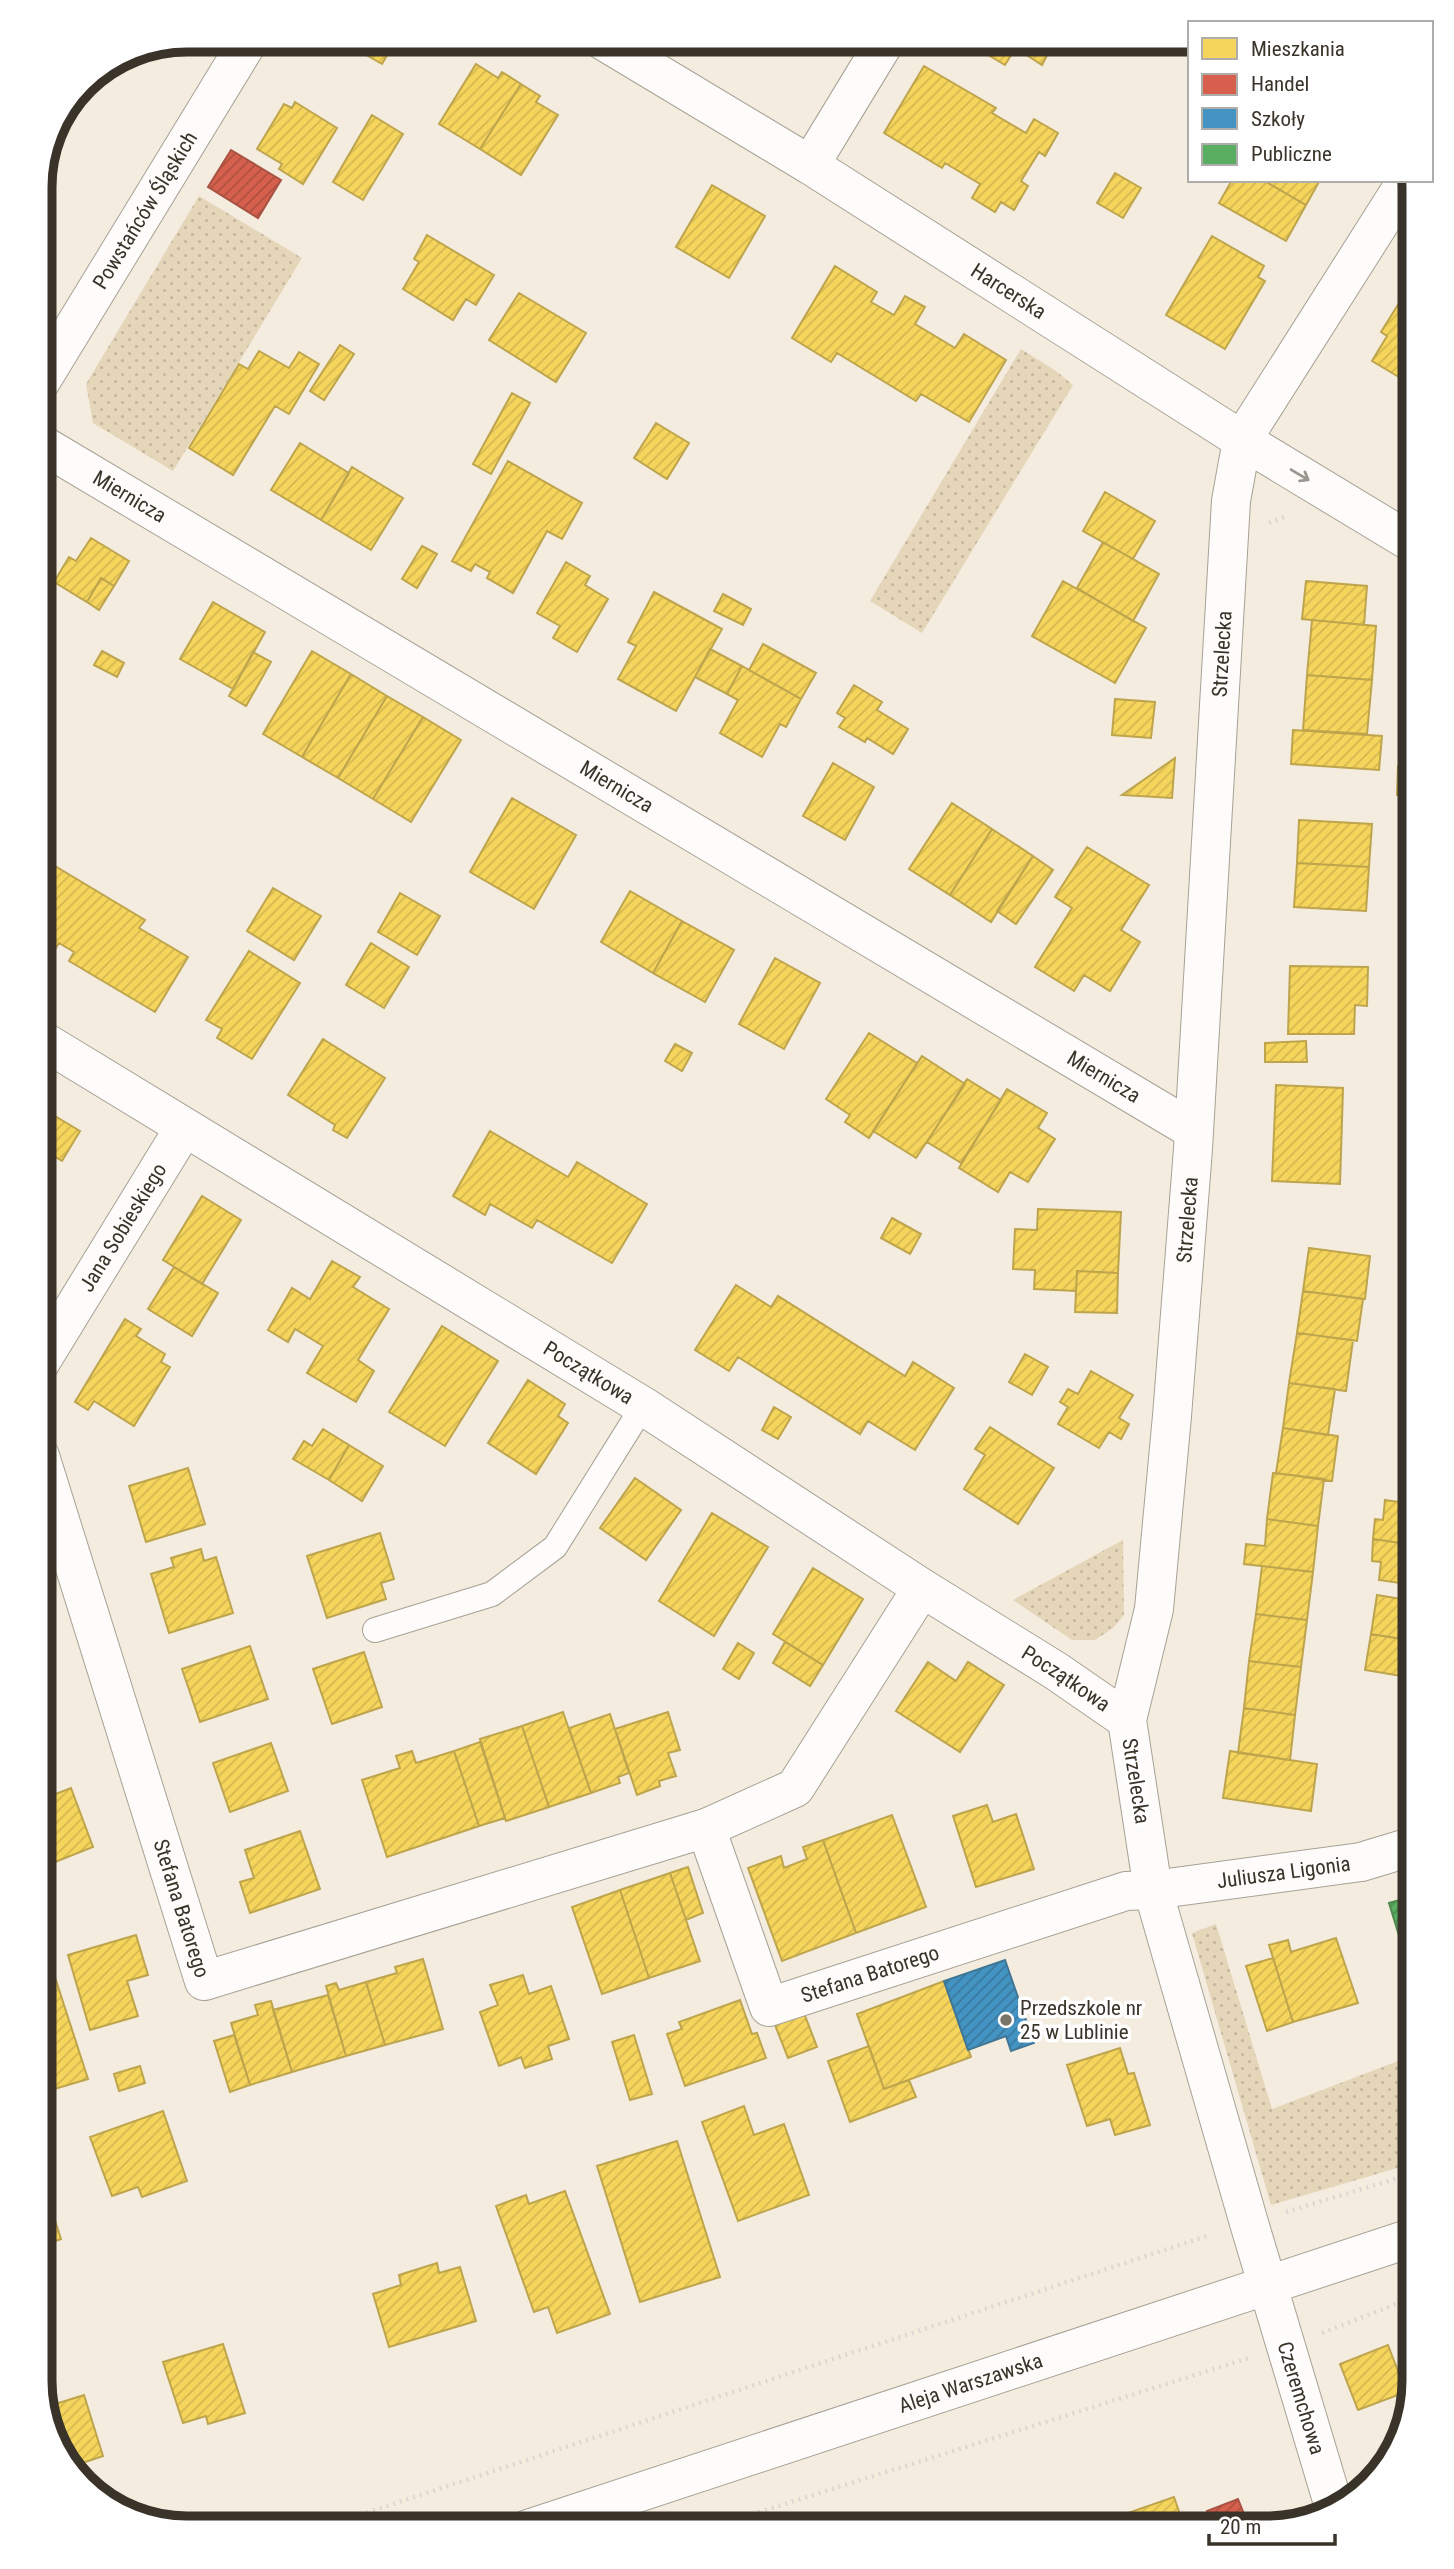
<svg xmlns="http://www.w3.org/2000/svg" width="1454" height="2569" font-family="'Roboto Condensed',sans-serif">
	<style>
		.green { fill: url(#green-dots) }
		.homes { fill: url(#homes-hatch); stroke: #bda44d; stroke-width: 2 }
		.shops { fill: url(#shops-hatch); stroke: #a75242; stroke-width: 2 }
		.schools { fill: url(#schools-hatch); stroke: #407695; stroke-width: 2 }
		.public { fill: url(#public-hatch); stroke: #508950; stroke-width: 2 }
		.lines { fill: none; stroke-linecap: round; stroke-linejoin: round }
		.service-casing { stroke: #a7a196; stroke-width: 26 }
		.minor-casing { stroke: #a7a196; stroke-width: 40 }
		.tertiary-casing { stroke: #a7a196; stroke-width: 40 }
		.path { stroke: #dad8d3; stroke-width: 4.5; stroke-dasharray: 2 5; stroke-linecap: butt }
		.service { stroke: #fdfcfa; stroke-width: 24 }
		.minor { stroke: #fdfcfa; stroke-width: 38 }
		.tertiary { stroke: #fdfcfa; stroke-width: 38 }
		.oneway { stroke: #9b9892 }
		.poi-dot { fill: #7a7468; stroke: #fefefe; stroke-width: 2.5 }
		.labels { text-anchor: middle; stroke-width: 7; stroke-linejoin: round; paint-order: stroke }
		.street-label { font-size: 21px; fill: #393329; stroke: #fefefe }
		.poi-label { font-size: 21px; fill: #393329; stroke: #fefefe; text-anchor: start }
		.rim { fill: none; stroke: #393329; stroke-width: 9 }
	</style>
	<defs>
		<pattern id="green-dots" width="8" height="8" patternUnits="userSpaceOnUse" patternTransform="scale(1.75)"><rect width="8" height="8" fill="#e5d5b9"/><path d="M2 2h.1M6 6h.1" fill="none" stroke="#c5b79f" stroke-width="1.8" stroke-linecap="round"/></pattern>
		<pattern id="homes-hatch" width="6" height="6" patternUnits="userSpaceOnUse" patternTransform="scale(1.75)"><rect width="6" height="6" fill="#f6d55c"/><path d="M-1 1l2-2M0 6l6-6M5 7l2-2" fill="none" stroke="#d4b750"/></pattern>
		<pattern id="shops-hatch" width="6" height="6" patternUnits="userSpaceOnUse" patternTransform="scale(1.75)"><rect width="6" height="6" fill="#d6604d"/><path d="M-1 1l2-2M0 6l6-6M5 7l2-2" fill="none" stroke="#af5040"/></pattern>
		<pattern id="schools-hatch" width="6" height="6" patternUnits="userSpaceOnUse" patternTransform="scale(1.75)"><rect width="6" height="6" fill="#4393c3"/><path d="M-1 1l2-2M0 6l6-6M5 7l2-2" fill="none" stroke="#39799e"/></pattern>
		<pattern id="public-hatch" width="6" height="6" patternUnits="userSpaceOnUse" patternTransform="scale(1.75)"><rect width="6" height="6" fill="#5aae61"/><path d="M-1 1l2-2M0 6l6-6M5 7l2-2" fill="none" stroke="#4b8e50"/></pattern>
	</defs>
	<rect width="100%" height="100%" fill="#f4ecde"/>
	<path class="green" d="M199,196L302,258L173,471L93,423L86,384Z
		M1021,349L1056,371L1073,385L922,633L870,601Z
		M1123,1540L1124,1615L1113,1628L1095,1640H1072L1013,1600Z
		M1216,1924L1272,2109L1414,2055V2163L1271,2205L1192,1933Z"/>
	<path class="homes" d="M360,40H396L382,64L354,48Z
		M963,40L1026,41L1020,49L1016,47L1005,65Z
		M1033,41H1043L1052,46L1042,65L1025,54Z
		M476,64L498,78L502,72L521,84L480,149L439,124Z
		M924,66L996,108L992,113L1026,133L1034,119L1058,133L1045,156L1039,152L1021,181L1028,186L1014,210L1001,202L995,212L972,198L980,184L945,163L942,168L884,133Z
		M521,84L540,96L536,102L558,115L521,175L480,149Z
		M295,102L337,128L303,184L279,169L282,164L257,149L284,104L292,108Z
		M372,115L403,134L363,200L333,182Z
		M1115,173L1141,188L1123,218L1097,203Z
		M1232,180H1263L1306,205L1286,241L1219,203Z
		M1263,180H1320L1306,205Z
		M712,185L765,216L729,278L676,247Z
		M427,235L494,275L476,305L466,299L453,320L403,289L419,262L414,259Z
		M1212,236L1264,266L1258,277L1265,281L1225,349L1166,315Z
		M835,266L877,292L871,302L894,315L905,296L925,307L915,324L955,348L964,334L1006,360L969,422L921,394L916,401L837,353L831,362L792,338Z
		M1414,292V386L1372,361L1387,336L1381,332L1404,295L1410,298Z
		M519,293L586,333L556,382L489,340Z
		M340,345L354,354L324,400L310,391Z
		M259,351L289,368L299,352L319,364L289,414L275,406L233,475L189,448L239,364L248,369Z
		M512,393L530,403L491,474L473,464Z
		M656,423L689,443L667,479L634,458Z
		M300,443L349,473L321,520L271,490Z
		M508,461L582,503L562,539L547,531L513,593L487,578L490,572L475,564L471,571L452,561Z
		M352,467L403,498L371,550L321,520Z
		M1105,492L1155,521L1133,559L1083,531Z
		M91,538L129,561L114,586L101,578L87,602L54,582L69,557L76,561Z
		M1103,542L1159,574L1133,621L1077,588Z
		M422,546L437,554L417,588L402,579Z
		M566,562L590,576L585,585L608,599L577,652L553,638L560,626L537,613Z
		M101,578L114,586L99,610L87,602Z
		M1063,581L1146,628L1115,683L1032,636Z
		M1306,581L1367,586L1364,625L1302,619Z
		M654,592L722,629L676,711L618,679L636,646L628,642Z
		M723,594L751,609L743,625L714,611Z
		M213,602L265,632L233,689L180,659Z
		M1312,620L1376,626L1372,680L1307,675Z
		M763,644L816,673L801,699L749,670Z
		M710,649L742,666L727,694L695,677Z
		M102,651L124,663L117,677L94,665Z
		M312,651L351,674L302,757L263,734Z
		M253,652L271,662L246,706L229,696Z
		M742,666L801,699L786,727L780,724L762,757L720,733L738,700L727,694Z
		M351,674L387,696L338,778L302,757Z
		M1307,675L1372,680L1367,734L1303,730Z
		M854,685L882,702L877,710L908,729L893,754L867,738L865,742L839,727L845,718L837,713Z
		M387,696L423,717L373,799L338,778Z
		M1115,699L1155,702L1151,738L1112,735Z
		M423,717L461,740L411,822L373,799Z
		M1293,730L1382,736L1379,770L1291,764Z
		M1175,758L1172,798L1122,795Z
		M833,763L874,787L845,840L803,816Z
		M1398,766L1414,767V796L1397,795Z
		M512,798L576,835L534,909L470,872Z
		M952,803L992,829L950,895L909,869Z
		M1299,820L1372,824L1369,867L1297,863Z
		M992,829L1033,856L991,922L950,895Z
		M1087,847L1149,885L1121,930L1140,942L1110,991L1084,975L1074,991L1035,967L1072,908L1055,897Z
		M1033,856L1053,870L1016,924L997,911Z
		M45,860L145,920L139,928L188,957L155,1012L69,961L74,952L59,943L52,954L40,947V867Z
		M1297,863L1369,867L1366,911L1294,907Z
		M273,888L321,916L294,960L247,931Z
		M630,891L682,921L653,973L601,942Z
		M400,893L440,916L417,955L378,932Z
		M682,921L734,950L705,1002L653,973Z
		M371,943L409,967L384,1008L346,985Z
		M249,951L300,983L252,1059L217,1038L222,1029L206,1020Z
		M775,958L820,983L784,1049L739,1024Z
		M1290,966L1368,967L1367,1006L1355,1005L1354,1034H1288Z
		M869,1033L917,1063L869,1138L845,1122L850,1115L826,1099Z
		M323,1039L385,1078L347,1138L333,1130L335,1125L288,1095Z
		M1306,1041L1307,1062H1265V1043Z
		M675,1044L692,1053L682,1071L665,1061Z
		M922,1056L965,1084L916,1158L873,1131Z
		M967,1079L1001,1100L961,1163L927,1142Z
		M1276,1085L1343,1088L1340,1184L1272,1181Z
		M1007,1089L1047,1113L1038,1128L1055,1139L1028,1182L1010,1172L998,1192L959,1168Z
		M40,1107L80,1131L62,1161L52,1155L40,1173Z
		M490,1131L568,1177L577,1162L647,1204L612,1263L537,1220L532,1228L490,1204L485,1215L453,1196Z
		M202,1196L241,1220L202,1284L163,1260Z
		M1038,1209L1121,1212L1118,1273L1077,1271L1076,1291L1034,1289L1035,1270L1013,1269L1015,1229L1037,1230Z
		M892,1218L921,1234L910,1254L881,1238Z
		M1309,1248L1370,1256L1365,1299L1303,1291Z
		M1414,1251V1285L1399,1268Z
		M332,1261L360,1277L353,1287L389,1309L358,1360L374,1371L356,1402L307,1373L323,1346L295,1329L288,1342L268,1330L292,1288L310,1299Z
		M174,1267L218,1293L192,1336L148,1309Z
		M1077,1271L1118,1273L1117,1313L1075,1312Z
		M736,1285L771,1307L778,1296L905,1376L913,1362L954,1388L915,1450L868,1421L860,1434L738,1357L729,1371L695,1350Z
		M1303,1291L1363,1299L1357,1341L1297,1333Z
		M125,1319L141,1329L136,1336L165,1354L161,1362L170,1367L134,1426L94,1401L88,1410L75,1402Z
		M442,1326L498,1361L445,1446L389,1412Z
		M1297,1333L1353,1340L1346,1391L1289,1383Z
		M1025,1354L1048,1367L1032,1395L1009,1382Z
		M1091,1371L1133,1395L1119,1418L1129,1424L1121,1439L1109,1432L1099,1448L1058,1424L1068,1407L1060,1402L1068,1389L1078,1394Z
		M528,1380L565,1404L558,1416L568,1423L536,1474L488,1443Z
		M1289,1383L1335,1389L1328,1435L1283,1428Z
		M774,1407L791,1417L778,1439L762,1430Z
		M990,1427L1054,1468L1018,1524L964,1489L985,1455L975,1449Z
		M1283,1428L1338,1436L1332,1481L1276,1473Z
		M323,1429L349,1445L329,1480L293,1459L304,1441L312,1446Z
		M349,1445L383,1466L362,1501L329,1480Z
		M188,1468L205,1524L146,1542L129,1486Z
		M1273,1473L1324,1479L1318,1526L1267,1519Z
		M635,1478L681,1510L646,1560L600,1528Z
		M1385,1500L1414,1504V1545L1373,1539L1375,1519L1383,1520Z
		M712,1513L768,1547L714,1636L659,1601Z
		M1267,1519L1318,1526L1313,1572L1244,1564L1246,1544L1265,1546Z
		M380,1533L394,1579L381,1583L386,1599L327,1618L307,1556Z
		M1373,1539L1414,1545V1585L1379,1580L1381,1562L1372,1561Z
		M201,1549L204,1561L216,1557L233,1613L169,1633L151,1574L174,1567L171,1558Z
		M1262,1566L1313,1572L1307,1620L1256,1614Z
		M813,1568L863,1599L823,1665L773,1634Z
		M1377,1595L1414,1601V1641L1371,1634Z
		M1256,1614L1307,1620L1301,1667L1249,1661Z
		M1371,1634L1413,1641L1408,1677L1365,1670Z
		M785,1642L823,1665L810,1686L773,1663Z
		M738,1643L754,1653L739,1679L723,1669Z
		M250,1646L268,1699L200,1722L182,1669Z
		M364,1652L382,1707L332,1724L313,1669Z
		M1249,1661L1301,1667L1295,1715L1244,1708Z
		M928,1662L956,1681L968,1662L1004,1685L960,1752L896,1711Z
		M1244,1708L1295,1715L1290,1760L1238,1753Z
		M563,1712L591,1793L549,1807L522,1726Z
		M668,1712L680,1750L668,1753L676,1776L659,1781L660,1786L637,1795L615,1729Z
		M610,1714L629,1773L618,1777L620,1783L591,1793L569,1728Z
		M522,1726L549,1807L506,1821L480,1739Z
		M480,1742L505,1818L479,1826L454,1751Z
		M271,1743L288,1791L230,1812L213,1763Z
		M412,1751L416,1763L454,1751L479,1826L387,1857L362,1780L400,1768L396,1756Z
		M1230,1751L1317,1764L1311,1811L1223,1798Z
		M71,1788L93,1847L40,1868V1800Z
		M987,1805L993,1822L1016,1814L1034,1869L976,1887L953,1816Z
		M892,1815L926,1907L856,1933L823,1840Z
		M300,1831L320,1889L250,1913L240,1882L254,1878L245,1850Z
		M823,1840L856,1933L782,1961L748,1868L781,1856L784,1868L807,1859L803,1847Z
		M688,1867L703,1913L686,1920L670,1873Z
		M670,1873L700,1961L649,1978L620,1890Z
		M620,1890L649,1978L602,1994L572,1907Z
		M136,1935L148,1975L127,1981L138,2016L90,2030L68,1955Z
		M1336,1938L1358,2003L1293,2022L1269,1945L1288,1940L1291,1952Z
		M1273,1958L1293,2022L1267,2031L1246,1966Z
		M423,1959L443,2029L385,2045L366,1982L397,1973L395,1967Z
		M52,1968L88,2079L51,2090L40,2056V1972Z
		M523,1975L529,1994L551,1986L569,2039L548,2046L552,2059L525,2068L521,2057L499,2066L480,2012L498,2005L490,1985Z
		M944,1981L971,2057L884,2089L857,2014Z
		M366,1982L385,2045L346,2056L326,1986L336,1983L339,1990Z
		M328,1995L346,2056L292,2072L273,2010Z
		M740,2000L752,2034L757,2033L766,2058L685,2086L667,2034L682,2029L679,2022Z
		M271,2001L292,2072L250,2085L231,2023L258,2015L255,2005Z
		M804,2013L817,2047L788,2058L775,2025Z
		M234,2035L250,2085L230,2092L214,2041Z
		M634,2035L652,2094L630,2100L612,2042Z
		M869,2046L884,2089L909,2080L916,2097L850,2122L828,2061Z
		M1120,2048L1128,2074L1134,2073L1150,2125L1115,2135L1110,2119L1087,2126L1067,2065Z
		M40,2056L51,2090L40,2094Z
		M140,2066L145,2083L119,2091L114,2074Z
		M744,2106L754,2135L784,2124L809,2195L738,2221L702,2122Z
		M163,2111L187,2181L142,2197L138,2187L112,2196L90,2137Z
		M677,2141L720,2277L640,2302L597,2166Z
		M40,2174L61,2239L40,2246Z
		M565,2191L610,2314L557,2333L548,2307L534,2312L496,2206L526,2195L529,2204Z
		M437,2263L439,2273L460,2267L476,2321L389,2347L373,2294L401,2285L399,2275Z
		M223,2344L245,2413L208,2424L206,2416L183,2423L163,2362Z
		M1388,2345L1406,2392L1358,2410L1340,2364Z
		M84,2395L103,2456L73,2466L55,2446L46,2407Z
		M1174,2497L1185,2529H1101L1099,2523Z"/>
	<path class="shops" d="M231,150L281,180L258,218L208,187Z
		M1238,2499L1250,2529H1214L1207,2511Z"/>
	<path class="schools" d="M1005,1960L1034,2043L1011,2051L1006,2036L968,2050L944,1981Z"/>
	<path class="public" d="M1414,1896V1978H1412L1389,1903Z"/>
	<g class="lines">
		<g class="service-casing">
			<path id="service" d="M375,1630L492,1594L555,1547L643,1406"/>
		</g>
		<g class="minor-casing">
			<g id="minor">
				<path id="s1" d="M602,40L810,165L1242,440L1414,544"/>
				<path d="M810,165L886,40"/>
				<path id="s2" d="M41,381L249,40"/>
				<path id="s3" d="M41,444L1193,1130"/>
				<path id="s4" d="M40,1039L643,1406L922,1588L1056,1671L1127,1720"/>
				<path id="s5" d="M40,1363L184,1128"/>
				<path id="s6" d="M40,1456L204,1981L706,1828L795,1788L922,1588"/>
				<path id="s7" d="M706,1828L769,2007L1126,1891L1153,1890L1361,1862L1414,1846"/>
				<path id="s8" d="M1335,2510L1249,2223L1153,1890L1127,1720L1154,1609L1172,1416L1193,1149L1231,501L1242,440L1407,180"/>
			</g>
		</g>
		<g class="tertiary-casing">
			<g id="tertiary">
				<path id="s9" d="M528,2529L1414,2237"/>
			</g>
		</g>
		<path class="path" d="M1269,523L1287,516
			M1286,2212L1414,2173
			M1322,2333L1414,2297
			M320,2528L1210,2235
			M705,2529L1249,2358"/>
		<use href="#service" class="service"/>
		<use href="#minor" class="minor"/>
		<use href="#tertiary" class="tertiary"/>
	</g>
	<defs><path id="oneway-shaft" d="M-6 0H5M1.5-3L5.5 0L1.5 3" fill="none" stroke-width="1.6" stroke-linecap="round" stroke-linejoin="round" transform="scale(1.75)"/></defs>
	<use class="oneway" href="#oneway-shaft" transform="translate(1300 475) rotate(31)"/>
	<circle class="poi-dot" cx="1006" cy="2020" r="7"/>
	<g class="labels">
		<g class="street-label">
			<text dy="7" stroke="none"><textPath href="#s2" startOffset="200">Powstańców Śląskich</textPath></text>
			<text dy="7" stroke="none"><textPath href="#s1" startOffset="478">Harcerska</textPath></text>
			<text dy="7" stroke="none"><textPath href="#s3" startOffset="103">Miernicza</textPath></text>
			<text dy="7" stroke="none"><textPath href="#s8" startOffset="1890">Strzelecka</textPath></text>
			<text dy="7" stroke="none"><textPath href="#s3" startOffset="670">Miernicza</textPath></text>
			<text dy="7" stroke="none"><textPath href="#s3" startOffset="1237">Miernicza</textPath></text>
			<text dy="7" stroke="none"><textPath href="#s8" startOffset="1323">Strzelecka</textPath></text>
			<text dy="7" stroke="none"><textPath href="#s5" startOffset="159">Jana Sobieskiego</textPath></text>
			<text dy="7" stroke="none"><textPath href="#s4" startOffset="642">Początkowa</textPath></text>
			<text dy="7" stroke="none"><textPath href="#s4" startOffset="1209">Początkowa</textPath></text>
			<text transform="translate(1136 1781) rotate(81)" y="7">Strzelecka</text>
			<text dy="7" stroke="none"><textPath href="#s7" startOffset="724">Juliusza Ligonia</textPath></text>
			<text dy="7" stroke="none"><textPath href="#s6" startOffset="474">Stefana Batorego</textPath></text>
			<text dy="7" stroke="none"><textPath href="#s7" startOffset="296">Stefana Batorego</textPath></text>
			<text dy="7" stroke="none"><textPath href="#s9" startOffset="466">Aleja Warszawska</textPath></text>
			<text transform="translate(1301 2398) rotate(73)" y="7">Czeremchowa</text>
		</g>
		<g class="poi-label">
			<text x="1020" y="2015">Przedszkole nr<tspan x="1020" dy="24">25 w Lublinie</tspan></text>
		</g>
	</g>
	<path d="M0 0H1454V2569H0ZM187 52H1267A135 135 0 0 1 1402 187V2381A135 135 0 0 1 1267 2516H187A135 135 0 0 1 52 2381V187A135 135 0 0 1 187 52Z" fill="#fefefe" fill-rule="evenodd"/>
	<path class="rim" d="M187 52H1267A135 135 0 0 1 1402 187V2381A135 135 0 0 1 1267 2516H187A135 135 0 0 1 52 2381V187A135 135 0 0 1 187 52Z"/>
	<rect x="1188" y="21" width="245" height="161" fill="#fefefe" stroke="#afada9" stroke-width="2"/>
	<rect x="1202" y="38" width="35" height="21" fill="#f6d55c" stroke="#afada9" stroke-width="2"/>
	<text x="1251" y="56" font-size="21" fill="#393329">Mieszkania</text>
	<rect x="1202" y="74" width="35" height="21" fill="#d6604d" stroke="#afada9" stroke-width="2"/>
	<text x="1251" y="91" font-size="21" fill="#393329">Handel</text>
	<rect x="1202" y="108" width="35" height="21" fill="#4393c3" stroke="#afada9" stroke-width="2"/>
	<text x="1251" y="126" font-size="21" fill="#393329">Szkoły</text>
	<rect x="1202" y="144" width="35" height="21" fill="#5aae61" stroke="#afada9" stroke-width="2"/>
	<text x="1251" y="161" font-size="21" fill="#393329">Publiczne</text>
	<path d="M1209 2534v10h126v-10" fill="none" stroke="#393329" stroke-width="3.5"/>
	<text x="1220" y="2534" font-size="21" fill="#393329" stroke="#fefefe" stroke-width="5" paint-order="stroke">20 m</text>
</svg>
